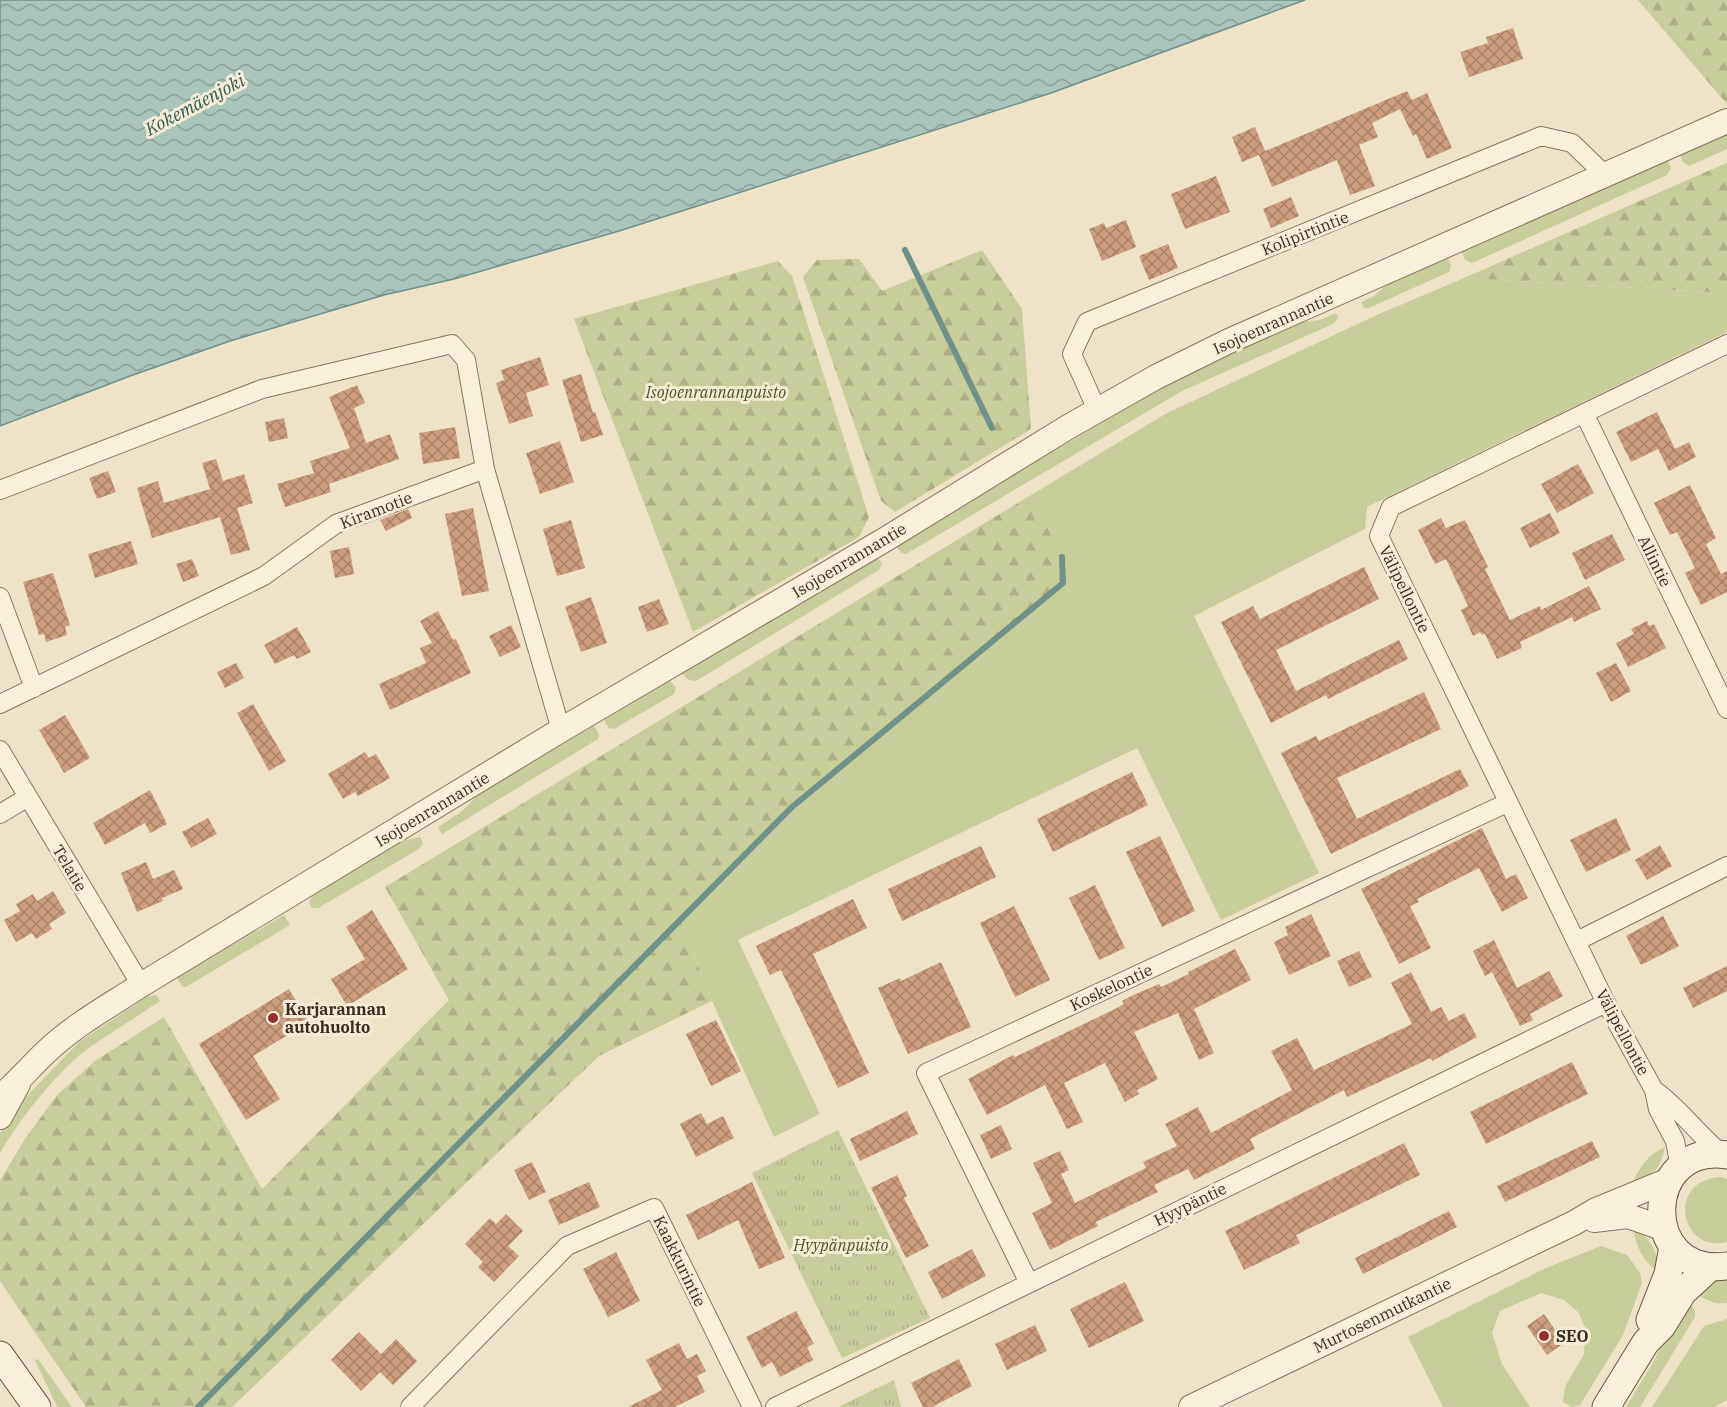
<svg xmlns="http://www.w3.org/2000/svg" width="1727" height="1407" font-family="'IBM Plex Serif',serif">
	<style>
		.grass { fill: #c8cd9c }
		.forest { fill: url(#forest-firs) }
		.park { fill: url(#park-tufts) }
		.water { fill: url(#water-waves); stroke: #709189; stroke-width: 1.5 }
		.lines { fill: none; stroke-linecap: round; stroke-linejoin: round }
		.stream { stroke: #709189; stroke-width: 6 }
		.building { fill: url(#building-cross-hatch) }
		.minor-casing { stroke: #8b755e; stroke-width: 20 }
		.tertiary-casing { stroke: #8b755e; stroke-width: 26 }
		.secondary-casing { stroke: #6d5641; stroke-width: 29 }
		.minor { stroke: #f9f0dc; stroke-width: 18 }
		.tertiary { stroke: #f9f0dc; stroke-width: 24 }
		.secondary { stroke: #f9f0dc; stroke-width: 27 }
		.poi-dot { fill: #992e30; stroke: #f6edd9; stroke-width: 2 }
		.labels { text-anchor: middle; stroke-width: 6; stroke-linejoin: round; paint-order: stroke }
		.street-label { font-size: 16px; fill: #3b2d21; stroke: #f6edd9 }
		.park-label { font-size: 16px; font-style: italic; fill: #4c5728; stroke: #f6edd9 }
		.poi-label { font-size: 16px; font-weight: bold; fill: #3b2d21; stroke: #f6edd9; text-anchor: start }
		.water-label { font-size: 18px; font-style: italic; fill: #315b57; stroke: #f6edd9 }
	</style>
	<defs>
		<pattern id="forest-firs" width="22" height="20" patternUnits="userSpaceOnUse" patternTransform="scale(1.5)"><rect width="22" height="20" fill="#c8cd9c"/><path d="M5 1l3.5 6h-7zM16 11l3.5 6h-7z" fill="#adb086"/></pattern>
		<pattern id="park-tufts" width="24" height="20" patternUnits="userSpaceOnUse" patternTransform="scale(1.5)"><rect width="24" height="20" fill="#c8cd9c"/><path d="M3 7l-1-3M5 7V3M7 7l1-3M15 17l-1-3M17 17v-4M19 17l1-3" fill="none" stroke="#adb086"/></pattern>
		<pattern id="water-waves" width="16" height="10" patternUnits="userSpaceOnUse" patternTransform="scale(1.5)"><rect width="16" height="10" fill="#aac3bb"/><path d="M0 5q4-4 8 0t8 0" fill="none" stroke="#8c9f98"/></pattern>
		<pattern id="building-cross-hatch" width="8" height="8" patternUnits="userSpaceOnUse" patternTransform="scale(1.5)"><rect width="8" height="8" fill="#cc9e80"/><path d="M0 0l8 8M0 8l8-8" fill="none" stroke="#a78168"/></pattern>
	</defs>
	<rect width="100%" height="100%" fill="#eee3c9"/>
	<path class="grass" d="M1727,133V149L1689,166L1683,162L1680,154Z
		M1667,160L1671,168L1667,175L1472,263L1465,260L1461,249Z
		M1447,256L1451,266L1449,272L1369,308H1364L1361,302L1374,296L1388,283Z
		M1464,278L1727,293V332L1367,507L1365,529L1194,616L1319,873L1221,920L1137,748L738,940L820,1114L774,1137L712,1001L680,920L792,807L1062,557L1031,495L1167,413L1379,314Z
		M1336,313L1338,318L1333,324L1182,391L906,554L901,553L896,546L900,541L1180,377L1293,323L1320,320Z
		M871,559H879L882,563L879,570L696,681L689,680L681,673Z
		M670,681L676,687L674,694L614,729L609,728L604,720Z
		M594,726L599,734L598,739L442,834L438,827L461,812L481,792Z
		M420,837L423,843L419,849L318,908H312L309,902L313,895L400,841Z
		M284,915L290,925L186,987H183L177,978Z
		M156,995L160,1001C135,1018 110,1033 86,1050C56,1073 19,1120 0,1153V1133L14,1109L79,1042L148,996Z
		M1665,1147C1659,1171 1656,1173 1633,1182C1640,1166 1648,1155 1665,1147Z
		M1722,1177L1727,1179V1242C1680,1254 1665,1179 1722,1177Z
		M1634,1229C1652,1239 1658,1252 1659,1272C1644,1263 1635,1246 1634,1229Z
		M1601,1246L1627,1255L1640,1273L1642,1283L1623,1335L1580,1405L1572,1407L1563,1402L1565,1387L1584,1354L1585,1328L1579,1313L1564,1300L1541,1293L1500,1311L1492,1333L1502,1364L1530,1407H1443L1408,1337L1546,1268Z
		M1724,1278L1727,1279V1303C1715,1305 1702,1299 1694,1291L1709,1281Z
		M1685,1300L1695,1310V1317L1640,1407H1626L1652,1364Z
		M1727,1319V1400L1714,1407H1652L1704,1326Z
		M38,1359L72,1407H57L35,1360Z"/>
	<path class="forest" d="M1638,0H1727V104Z
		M1727,163V293L1464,278L1708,171Z
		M982,250L1022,309L1031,429L895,512L881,501L803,277L817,260L859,259L882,291Z
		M778,261L792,276L869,517L859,537L693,632L574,319Z
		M1031,495L1062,557L1063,583L792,807L680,920L712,1001L599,1056L232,1407H86L0,1281V1180L25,1139L57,1095L95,1061L164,1017L262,1189L449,1000L385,887Z"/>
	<path class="park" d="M838,1130L930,1318L842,1358L752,1173Z
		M894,1380L901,1407H841L840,1406Z"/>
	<path class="water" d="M0,0H1305L1051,93L619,231L454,279L384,295L230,341L130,376L0,426Z"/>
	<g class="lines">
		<path class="stream" d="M905,250L992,428
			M198,1407L792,807L1063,583L1062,557"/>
	</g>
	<path class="building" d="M1513,28L1523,59L1469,77L1460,52L1488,43L1486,37Z
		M1407,91L1412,100L1427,93L1452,148L1427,159L1416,134L1413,136L1400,109L1372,123L1378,137L1359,145L1375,186L1350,195L1337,160L1272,187L1259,155L1242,162L1232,137L1255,127L1265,151Z
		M1216,176L1230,212L1185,229L1171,194Z
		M1291,197L1299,216L1271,228L1263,209Z
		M1126,220L1136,247L1102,261L1089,229L1104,223L1106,228Z
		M1168,244L1178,268L1149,280L1139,256Z
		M540,357L549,385L526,393L533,416L509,424L496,383L504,380L501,370Z
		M581,374L593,413L595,412L603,435L581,442L562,380Z
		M357,385L365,403L354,408L366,443L390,434L399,459L329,484L331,492L285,507L277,484L314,473L310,461L350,448L329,397Z
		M1657,412L1675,449L1689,442L1696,457L1669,471L1658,449L1631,462L1616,432Z
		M284,418L288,438L269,442L265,422Z
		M455,427L460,458L423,464L419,433Z
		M560,441L574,482L540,494L526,453Z
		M216,459L223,481L244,474L253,503L237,508L250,550L231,555L220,517L152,538L137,488L158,481L164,503L210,489L202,463Z
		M1578,464L1594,493L1557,513L1541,484Z
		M108,471L116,492L97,499L89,478Z
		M1690,485L1716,538L1706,544L1721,574L1727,571V592L1701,605L1685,573L1695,568L1677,532L1670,535L1654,503Z
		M473,508L489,591L462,596L445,514Z
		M408,509L412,518L386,531L380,520Z
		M1550,513L1560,533L1530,548L1520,528Z
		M1441,518L1446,528L1465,520L1488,567L1485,569L1510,620L1540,606L1541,610L1589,586L1601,609L1574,622L1572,617L1520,642L1522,648L1497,659L1485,634L1482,635L1480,632L1473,636L1461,610L1468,606L1446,559L1435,564L1418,530Z
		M571,520L585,568L557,576L543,529Z
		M1612,534L1625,560L1585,580L1572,553Z
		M131,541L138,564L95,578L88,554Z
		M349,547L354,574L335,578L330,551Z
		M192,559L199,576L183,582L176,564Z
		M1364,567L1379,599L1276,650L1296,691L1399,640L1408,659L1328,699L1326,695L1271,723L1221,622L1253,606L1260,619Z
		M53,573L70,625L65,627L67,635L46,642L44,634L39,635L23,582Z
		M591,597L607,643L581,652L565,607Z
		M659,599L669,624L647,632L638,607Z
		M438,611L453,640L456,639L471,673L390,710L379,684L426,663L420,648L432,643L420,621Z
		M1647,621L1649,626L1654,624L1666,648L1628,667L1616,643L1634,634L1631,629Z
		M511,625L521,647L500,657L489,636Z
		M297,627L311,652L297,659L294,655L275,664L264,645Z
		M236,663L244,678L225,688L217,672Z
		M1616,663L1631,691L1611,702L1596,673Z
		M1424,692L1441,729L1337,778L1357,819L1460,769L1469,786L1331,854L1281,753L1316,736L1319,741Z
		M253,704L286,761L269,771L237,713Z
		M65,715L90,758L64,773L39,730Z
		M365,752L369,758L376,754L390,778L358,796L355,792L343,799L328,774Z
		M1132,772L1148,805L1053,852L1037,819Z
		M150,790L167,824L150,833L145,823L105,845L93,823Z
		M208,818L217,834L191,848L182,832Z
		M1616,818L1631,850L1586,872L1570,840Z
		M1482,828L1506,879L1516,874L1528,898L1502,912L1479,868L1417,899L1419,902L1410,906L1431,948L1399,964L1361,889Z
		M1160,836L1195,911L1162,927L1126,852Z
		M1660,845L1672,866L1647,880L1635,860Z
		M981,846L996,877L902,921L888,889Z
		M146,862L153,879L174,870L183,889L162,898L163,901L137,912L121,873Z
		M1095,885L1125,948L1099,960L1069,898Z
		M53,891L66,913L49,924L52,929L36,939L32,933L16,942L4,920L20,911L16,904L33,894L37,901Z
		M853,899L867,928L813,954L869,1073L838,1088L781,970L770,975L756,946Z
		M1014,906L1050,980L1015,997L980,923Z
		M372,910L408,969L347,1006L331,979L365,959L346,927Z
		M1311,914L1331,956L1289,975L1274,942L1288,935L1285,927Z
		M1663,916L1679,946L1641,965L1626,936Z
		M1494,940L1517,988L1549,971L1563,996L1530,1014L1533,1020L1520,1026L1492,972L1485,976L1473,951Z
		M1235,949L1251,980L1194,1009L1214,1053L1199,1060L1178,1013L1134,1032L1158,1079L1137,1090L1139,1094L1125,1102L1105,1063L1064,1083L1083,1122L1067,1129L1045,1085L987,1115L968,1079L1013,1055L1015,1057L1115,1009L1124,1004L1122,1001L1131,996L1159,984L1161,987L1189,974L1188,972Z
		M1359,951L1372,977L1349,987L1337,961Z
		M941,962L971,1027L908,1054L878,988L900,978L901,981Z
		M1727,966V991L1693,1008L1683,988Z
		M1411,972L1431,1012L1441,1007L1449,1021L1464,1013L1477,1037L1432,1061L1431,1058L1347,1097L1344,1090L1250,1139L1255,1149L1194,1180L1188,1169L1154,1185L1158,1192L1096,1222L1098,1226L1050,1250L1032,1213L1052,1203L1033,1163L1060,1151L1069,1170L1061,1174L1075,1203L1146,1168L1143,1162L1177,1146L1165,1124L1198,1107L1211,1133L1292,1090L1271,1051L1297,1038L1314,1070L1412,1024L1391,983Z
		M289,989L309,1022L253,1056L280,1099L246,1120L199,1044Z
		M716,1020L741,1071L711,1086L686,1034Z
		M1572,1062L1588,1094L1486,1144L1470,1112Z
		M907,1111L918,1134L860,1161L850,1139Z
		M701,1113L707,1124L723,1116L734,1138L696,1157L680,1124Z
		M1001,1125L1012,1149L991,1159L980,1135Z
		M1592,1141L1600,1157L1505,1202L1497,1186Z
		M1404,1143L1420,1175L1296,1235L1300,1243L1244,1270L1225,1231Z
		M532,1162L546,1192L529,1200L514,1170Z
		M897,1175L907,1196L904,1198L929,1246L906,1258L871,1188Z
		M589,1182L600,1207L559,1225L548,1200Z
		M752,1182L785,1258L759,1269L738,1220L698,1240L686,1215Z
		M1449,1211L1457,1227L1363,1274L1355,1258Z
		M506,1214L523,1231L508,1246L519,1256L494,1282L478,1267L483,1262L465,1244L490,1218L496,1224Z
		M972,1249L986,1276L942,1299L928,1272Z
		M616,1252L640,1301L608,1317L583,1269Z
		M1125,1282L1144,1321L1089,1348L1070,1309Z
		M796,1311L814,1344L807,1347L813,1360L780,1377L772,1362L762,1368L746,1337Z
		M1544,1314L1564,1343L1547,1355L1527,1326Z
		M1035,1325L1047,1351L1007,1370L995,1344Z
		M359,1332L381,1354L396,1339L417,1361L393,1385L380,1372L361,1391L331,1360Z
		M679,1343L687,1359L697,1354L706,1371L697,1376L705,1392L675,1407H628L662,1390L646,1360Z
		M959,1359L972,1386L932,1407H923L911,1383Z"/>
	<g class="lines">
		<g class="minor-casing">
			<path id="minor" d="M1097,410L1072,354L1087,322L1541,136L1572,143L1605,175
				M1584,413L1727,709
				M0,490L262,389L452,344L466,360L485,469L561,730
				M0,597L34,688
				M0,704L264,576L336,524L485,469
				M0,750L141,985
				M0,814L28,797
				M1577,941L1727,866
				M1654,1090C1680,1108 1697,1134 1722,1154
				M1680,1168L1675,1141L1658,1109L1654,1090L1606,1003L1379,536L1391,507L1727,344
				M1029,1283L926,1073L1507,803
				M410,1407L567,1246L654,1208L752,1407
				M775,1407L1606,1003"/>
		</g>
		<g class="tertiary-casing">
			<path id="tertiary" d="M0,1097C17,1083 30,1067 46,1052C74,1025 109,1006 141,985L561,730L886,539L1068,427L1156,377L1229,341L1727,121
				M0,1117L18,1084
				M1594,1220L1628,1216L1662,1228
				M1191,1407L1574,1223L1596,1210L1669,1180"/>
		</g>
		<g class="secondary-casing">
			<path id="secondary" d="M1727,1155C1642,1141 1638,1278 1727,1266
				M1650,1320L1668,1274L1673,1246
				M0,1355L37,1407
				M1606,1407L1646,1342L1662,1326L1683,1292L1710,1267"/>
		</g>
		<use href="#minor" class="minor"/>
		<use href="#tertiary" class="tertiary"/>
		<use href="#secondary" class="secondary"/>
	</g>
	<g class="poi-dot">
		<circle cx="273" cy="1018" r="6"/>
		<circle cx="1544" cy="1336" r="6"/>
	</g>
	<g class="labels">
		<g class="street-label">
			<text transform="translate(1305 233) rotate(-22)" y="6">Kolipirtintie</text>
			<text transform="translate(1273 323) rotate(-24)" y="6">Isojoenrannantie</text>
			<text transform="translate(376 510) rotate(-21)" y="6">Kiramotie</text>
			<text transform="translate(849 560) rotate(-31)" y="6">Isojoenrannantie</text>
			<text transform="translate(1655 561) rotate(64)" y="6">Allintie</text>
			<text transform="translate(1405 589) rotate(64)" y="6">Välipellontie</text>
			<text transform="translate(432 809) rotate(-31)" y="6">Isojoenrannantie</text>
			<text transform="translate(70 868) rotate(59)" y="6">Telatie</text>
			<text transform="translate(1111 987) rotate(-25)" y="6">Koskelontie</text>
			<text transform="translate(1623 1032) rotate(62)" y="6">Välipellontie</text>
			<text transform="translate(1190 1204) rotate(-26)" y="6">Hyypäntie</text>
			<text transform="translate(680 1261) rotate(64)" y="6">Kaakkurintie</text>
			<text transform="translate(1382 1315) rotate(-26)" y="6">Murtosenmutkantie</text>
		</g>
		<g class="park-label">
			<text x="716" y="398">Isojoenrannanpuisto</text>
			<text x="841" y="1251">Hyypänpuisto</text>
		</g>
		<g class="poi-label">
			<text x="285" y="1015">Karjarannan<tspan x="285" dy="18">autohuolto</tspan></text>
			<text x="1556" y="1342">SEO</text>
		</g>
		<g class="water-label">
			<text transform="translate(195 105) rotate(-28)" y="6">Kokemäenjoki</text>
		</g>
	</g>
</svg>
